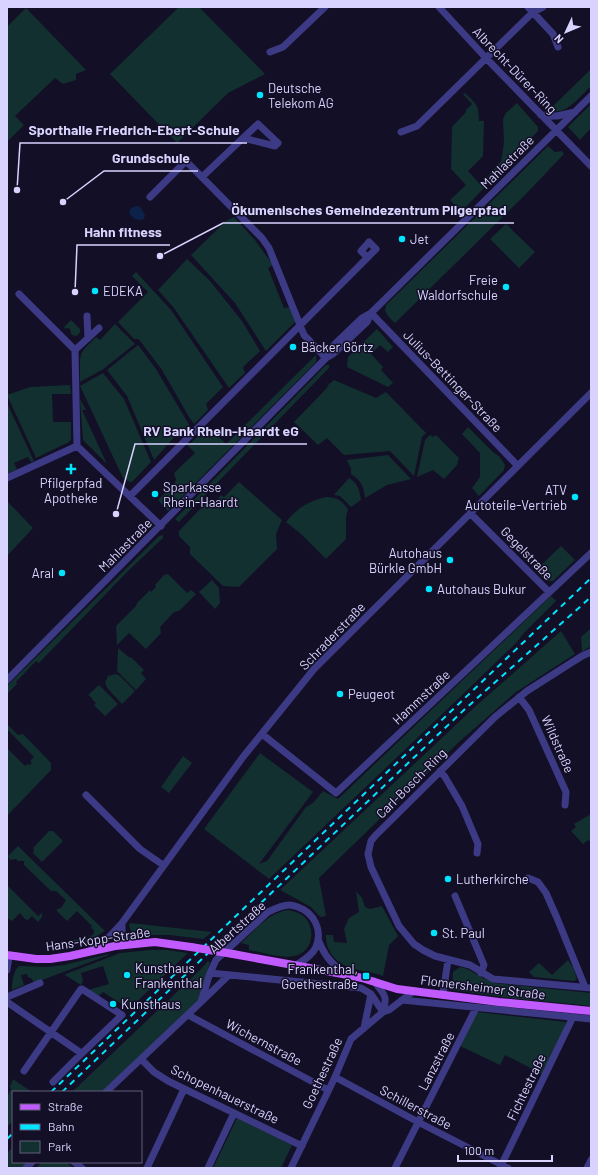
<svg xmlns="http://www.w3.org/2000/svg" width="598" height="1175" font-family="Barlow,sans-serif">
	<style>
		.green { fill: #12302f }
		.water { fill: #0c2248 }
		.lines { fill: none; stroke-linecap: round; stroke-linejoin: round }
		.minor { stroke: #3d3a85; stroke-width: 7 }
		.major { stroke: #c25bff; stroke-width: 8 }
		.rail { stroke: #00e5ff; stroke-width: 2; stroke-dasharray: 6 5; stroke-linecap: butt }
		.major-bridge { stroke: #c25bff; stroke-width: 8 }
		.poi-dot { fill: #00e5ff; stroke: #130f26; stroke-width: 1.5 }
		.labels { text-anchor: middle; stroke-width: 3; stroke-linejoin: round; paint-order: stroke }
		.street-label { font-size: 13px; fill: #d9d4ff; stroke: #130f26 }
		.poi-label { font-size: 13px; fill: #d9d4ff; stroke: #130f26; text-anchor: start }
		.leader { fill: none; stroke: #d9d4ff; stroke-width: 1.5 }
		.callout-dot { fill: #d9d4ff; stroke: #130f26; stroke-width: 1.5 }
		.callout-label { font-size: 14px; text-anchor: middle; font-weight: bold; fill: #d9d4ff; stroke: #130f26; stroke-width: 3; stroke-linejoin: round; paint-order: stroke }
	</style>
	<rect width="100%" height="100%" fill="#130f26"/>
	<path class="green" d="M179,7H199L265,74L228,93L177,143L110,74Z
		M26,8L86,70L76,74V80L63,84L55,78L15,116L24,125L7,142V27Z
		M591,69V86C580,96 566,117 549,110Z
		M465,93C476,104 479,105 479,121H484L483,156L468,171L479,183L483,182L501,161L504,143L503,119L506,113L517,103L538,127V131L461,212L450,200L466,185L451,169L452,127L466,112V110L472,104L463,94Z
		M591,104V128L580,140L568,127Z
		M548,146L555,152L562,151L564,154L525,195L395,323L388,316L385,311L386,305Z
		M234,217L255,240L273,265L268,268L284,308L289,307L295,322L266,351L235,303L191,255L226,221Z
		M506,224L535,252L519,268L490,239Z
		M187,259L210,281L242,321L260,351L243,367L245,373L229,388L174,308L158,290Z
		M136,272L171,310L223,387L206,404L208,410L194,424L189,417L162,370L141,342L138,339H134L118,322L148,292L132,276Z
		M71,320L80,329V332L77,336L72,335L71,334L70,329L67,328L65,329L64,327Z
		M115,324L135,344L102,370L80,382V360L81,354L85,348L96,337L100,340Z
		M377,329L393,347L388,352L380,345L371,354L383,367L381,370L393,383L388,387L347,367L348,357Z
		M138,345L156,369L191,428L180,438L177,434L154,460L127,396L107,370Z
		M316,355V362L168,511L158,500L169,489L166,486L167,485H171L175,483L176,479L174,475L175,472L195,453L188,446L208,426L226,444Z
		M326,365H329V368L179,522L175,519Z
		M103,373L124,399L151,462L132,482H130L123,478L80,386Z
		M334,380L376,398L386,392L426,433L422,437L414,476L390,451L344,455L327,438L318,445L294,422L327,388L328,385Z
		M70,385L71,394H52L53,422H71V439L69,442L36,458L7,395L30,387Z
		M80,399L86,410H82L107,464L83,440Z
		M7,403L34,461L31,462L28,457L14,463L17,469L7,474Z
		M468,427L494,453L499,456L505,465L504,470L479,496L472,488L480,477V453L462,434Z
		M430,435L433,437L436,435L459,458L457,465L444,479L433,470L417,477L425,440Z
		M388,455L411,479L387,485L365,498C364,486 360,480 351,474V469L347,460Z
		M349,478C358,483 360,491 361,500L351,507L340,496L334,495Z
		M239,482L282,520L276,534L277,549L239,587L223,586L190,554V547L179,536V531L207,502L215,501L221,495L224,497Z
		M327,497C339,498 341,500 348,509L346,517V539L326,559L301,534L286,522C297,508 310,500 327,497Z
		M7,501L33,528L7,556Z
		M163,535V538L128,571L39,663L36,661L16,682L17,684L7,694V686L159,536Z
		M561,546L575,560L553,581C545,582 541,576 536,570Z
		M168,574L187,593L191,590L196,594L179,611L174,612L160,627L161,633L146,649L129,633L117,645L116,626L136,606L137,603L150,590L151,592L156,587L155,585L164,575Z
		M212,580L219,588L220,603L215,609L199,592Z
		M551,596L556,601L523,634L518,641L456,701L269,879L204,829L260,753L313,792L259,864L267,861L306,807L313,803L323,791L338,799Z
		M591,628V646L582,652L581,637Z
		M561,631L575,654L516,692L459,742L319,878L326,916L320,917L311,907L280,890L477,705Z
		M118,648L130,658L131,657L144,670L141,673L146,679L136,690L117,671Z
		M116,674L120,676L135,691L122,704L108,689L105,683L108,676Z
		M99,685L118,704L105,716L94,705L96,703L92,699V698L88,695Z
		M7,724L18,735L23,734L51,763V770L7,816V748L25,766L27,764L29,765L32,763L30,761L34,757L7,729Z
		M183,756L192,763L169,793L161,787Z
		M591,814V842L588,840L583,844L571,831L576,827L574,824Z
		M49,831H53L63,841L42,862L33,853L34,850L33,848Z
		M18,846L105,931L89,941L72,945L71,940C80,939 89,940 94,933V930L91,928L92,926L77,911L67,921L56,910L62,907L66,900L56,891H51L24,865V861H18L16,859L10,860L8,856Z
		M7,885L38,916L42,913V917L38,922L32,916L28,920L25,919L20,913L12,921L7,918Z
		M356,891L362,898L365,907L370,909L382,906L398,936L389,945L383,976C370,971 355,971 344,965C333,960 325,947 326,935H333L334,942L347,943L344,929L349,918L359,912Z
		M288,910C292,911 298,912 302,915C317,926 314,952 294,956C284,959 260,952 249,950V945L241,943C255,930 268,913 288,910Z
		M130,923L212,932L203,939L169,935H139L131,931L129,926Z
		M151,950H167L188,953L129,1009L103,992L99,996L88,990L109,984L103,966L81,973L83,980L81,985L65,975L66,974L120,953Z
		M108,954L109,955L34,983L32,979L28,977L27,974L21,975L24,985L12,990C12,982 13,971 19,966L48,967L64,965Z
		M568,960L573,967L577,979L574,981L534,977L529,972L539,963L552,975Z
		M208,961L210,962L199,1000L103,1092H72L201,969Z
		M460,967C472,969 482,979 494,983L591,993V1006L510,998L452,990L453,972Z
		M477,1012L566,1022L564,1029L542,1074L505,1055L500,1065L460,1046Z
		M13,1079L32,1092H13V1121L7,1127V1097L11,1089L10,1086Z
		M237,1118L292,1145L281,1168H213Z
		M13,1147V1162H28L22,1168H7V1153Z
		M42,1162H66L74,1168H36Z"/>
	<path class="water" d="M138,206L141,208L145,215L144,219L141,220C134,220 131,217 129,211C131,207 134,207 138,206Z"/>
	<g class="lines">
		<path class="minor" d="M439,7L486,58L591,166
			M528,7L553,34L558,47
			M270,52L283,47L325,7
			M541,115L557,116L575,112
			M401,132L417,126L526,19L533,12L543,7
			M202,177L243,138L275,146L278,143L258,124L243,138
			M150,197L186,161L262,238L269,248L304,335L326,358
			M19,294L75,350L77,446
			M371,313L518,466
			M87,316L88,338
			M75,350L99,328
			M326,358L333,354L367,322L371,313L591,96
			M7,478L77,446L161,526
			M130,496L376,249L369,242L361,251L367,257
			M470,513L549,592
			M591,652L582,656L527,691L495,717L375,836L371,841L368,854L371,867L399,926L414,944L423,950L435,956L470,965L493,979L591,988
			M7,680L326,358L329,350L336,343L362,318L371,313
			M519,697L529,710L566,792L565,805
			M262,734L336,793L591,553
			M440,771L445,777L462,806L478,844L477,853
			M86,795L140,849L163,865
			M528,878L538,882L546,893L557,918L585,987
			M455,896L484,965L481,973
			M122,923V933L131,944
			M318,939C324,955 331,964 346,974
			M89,951L110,936L122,923L243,757L314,669L591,393
			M7,970L9,956
			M210,973L361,988L371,994L364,1028
			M374,981C384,995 388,995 383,1012
			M371,994L383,1012
			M443,994L448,960
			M7,997L40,983
			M402,1000L591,1019
			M7,1002L81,1053
			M201,1002L229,975
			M188,1015L328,1090
			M141,1059L154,1072L168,1081L302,1146
			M24,1071L81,989H82L122,1015L76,1059L53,1082
			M335,1077L418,1122L508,1168
			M106,1092L201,1002L210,973L216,960L268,912C274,909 282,905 289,905C291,905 295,906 298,907C314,913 323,930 316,947C312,956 302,961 295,966
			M74,1162L82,1168
			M26,1168L32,1162
			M147,1168L184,1089
			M208,1168L234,1113
			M291,1168L335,1077L351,1039L383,1012L389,1010L414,991
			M395,1168L476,1008
			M500,1168L573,1017
			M587,1168L591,1160"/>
		<path class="major" d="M233,954L348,975L362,978L397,989L499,1002L591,1011
			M7,955L36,959H50L70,956L115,946L155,942L191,947"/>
		<path class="rail" d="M51,1092L591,578
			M62,1092L465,709L591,597
			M7,1139L13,1133"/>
		<path class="major-bridge" d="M191,947L233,954"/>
	</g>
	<g class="poi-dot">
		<circle cx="260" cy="95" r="4"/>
		<circle cx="402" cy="239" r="4"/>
		<circle cx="506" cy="287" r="4"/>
		<circle cx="95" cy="291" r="4"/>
		<circle cx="293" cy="347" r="4"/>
		<path d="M69 463h4v4h4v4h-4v4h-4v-4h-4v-4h4z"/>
		<circle cx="155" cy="494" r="4"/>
		<circle cx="575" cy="497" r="4"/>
		<circle cx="450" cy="560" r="4"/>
		<circle cx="62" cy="573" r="4"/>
		<circle cx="429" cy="589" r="4"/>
		<circle cx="340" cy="694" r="4"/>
		<circle cx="448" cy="879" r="4"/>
		<circle cx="434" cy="933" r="4"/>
		<circle cx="127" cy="975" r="4"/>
		<rect x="362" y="972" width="8" height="8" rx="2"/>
		<circle cx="113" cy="1004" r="4"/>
	</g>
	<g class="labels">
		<g class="street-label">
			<text transform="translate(515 70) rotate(46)" y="5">Albrecht-Dürer-Ring</text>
			<text transform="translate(507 162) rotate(-45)" y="5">Mahlastraße</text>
			<text transform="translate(453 381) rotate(46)" y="5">Julius-Bettinger-Straße</text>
			<text transform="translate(125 545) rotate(-45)" y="5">Mahlastraße</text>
			<text transform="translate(527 553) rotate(46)" y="5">Gegelstraße</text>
			<text transform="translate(332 636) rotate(-46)" y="5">Schraderstraße</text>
			<text transform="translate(421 697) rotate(-43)" y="5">Hammstraße</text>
			<text transform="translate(558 744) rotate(66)" y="5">Wildstraße</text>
			<text transform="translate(411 783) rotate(-45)" y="5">Carl-Bosch-Ring</text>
			<text transform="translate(237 927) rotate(-42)" y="5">Albertstraße</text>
			<text transform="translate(98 939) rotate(-8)" y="5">Hans-Kopp-Straße</text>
			<text transform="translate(483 987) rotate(7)" y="5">Flomersheimer Straße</text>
			<text transform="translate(264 1042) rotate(28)" y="5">Wichernstraße</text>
			<text transform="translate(436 1061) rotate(-63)" y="5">Lanzstraße</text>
			<text transform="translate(322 1073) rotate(-65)" y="5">Goethestraße</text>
			<text transform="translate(526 1087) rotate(-64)" y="5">Fichtestraße</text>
			<text transform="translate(225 1094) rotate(26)" y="5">Schopenhauerstraße</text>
			<text transform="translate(416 1107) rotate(28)" y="5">Schillerstraße</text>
		</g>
		<g class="poi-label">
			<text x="268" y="93">Deutsche<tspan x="268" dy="15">Telekom AG</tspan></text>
			<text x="410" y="244">Jet</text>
			<text x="498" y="285" text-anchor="end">Freie<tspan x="498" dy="15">Waldorfschule</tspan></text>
			<text x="103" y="296">EDEKA</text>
			<text x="301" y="352">Bäcker Görtz</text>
			<text x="71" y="488" text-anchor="middle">Pfilgerpfad<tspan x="71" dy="15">Apotheke</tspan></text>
			<text x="163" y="492">Sparkasse<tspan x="163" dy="15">Rhein-Haardt</tspan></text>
			<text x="567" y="495" text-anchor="end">ATV<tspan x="567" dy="15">Autoteile-Vertrieb</tspan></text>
			<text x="442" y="558" text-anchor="end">Autohaus<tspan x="442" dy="15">Bürkle GmbH</tspan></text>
			<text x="54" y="578" text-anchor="end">Aral</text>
			<text x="437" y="594">Autohaus Bukur</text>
			<text x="348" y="699">Peugeot</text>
			<text x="456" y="884">Lutherkirche</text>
			<text x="442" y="938">St. Paul</text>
			<text x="135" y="973">Kunsthaus<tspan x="135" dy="15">Frankenthal</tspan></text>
			<text x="358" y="974" text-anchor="end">Frankenthal,<tspan x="358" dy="15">Goethestraße</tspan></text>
			<text x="121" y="1009">Kunsthaus</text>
		</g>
	</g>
	<path class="leader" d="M17 190L20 143H247M63 202L104 171H198M160 256L223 223H514M75 292L77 245H170M116 514L135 444H307"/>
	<g class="callout-dot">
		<circle cx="17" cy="190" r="4"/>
		<circle cx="63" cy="202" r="4"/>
		<circle cx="160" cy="256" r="4"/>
		<circle cx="75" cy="292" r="4"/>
		<circle cx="116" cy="514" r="4"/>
	</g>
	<g class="callout-label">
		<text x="134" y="135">Sporthalle Friedrich-Ebert-Schule</text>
		<text x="151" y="163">Grundschule</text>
		<text x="369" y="215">Ökumenisches Gemeindezentrum Pilgerpfad</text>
		<text x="123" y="237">Hahn fitness</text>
		<text x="221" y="436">RV Bank Rhein-Haardt eG</text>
	</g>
	<rect width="598" height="1175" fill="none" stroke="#d9d4ff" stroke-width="16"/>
	<rect x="12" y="1091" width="130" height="72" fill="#130f26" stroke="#625e7d"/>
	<rect x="20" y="1104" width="20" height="6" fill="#c25bff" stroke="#625e7d"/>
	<text x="48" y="1111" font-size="12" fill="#d9d4ff">Straße</text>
	<rect x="20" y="1124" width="20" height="6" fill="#00e5ff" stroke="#625e7d"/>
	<text x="48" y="1131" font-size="12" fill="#d9d4ff">Bahn</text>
	<rect x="20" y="1141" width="20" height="12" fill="#12302f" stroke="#625e7d"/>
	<text x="48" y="1151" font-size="12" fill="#d9d4ff">Park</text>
	<g transform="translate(566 32) rotate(226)" stroke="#130f26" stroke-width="3" paint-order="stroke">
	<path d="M0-3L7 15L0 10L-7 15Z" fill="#d9d4ff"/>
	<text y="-6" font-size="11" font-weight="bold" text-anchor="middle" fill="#d9d4ff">N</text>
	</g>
	<path d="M458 1155v6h94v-6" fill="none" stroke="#d9d4ff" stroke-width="2"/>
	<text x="464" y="1155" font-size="12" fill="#d9d4ff" stroke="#130f26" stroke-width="3" paint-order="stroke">100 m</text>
</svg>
